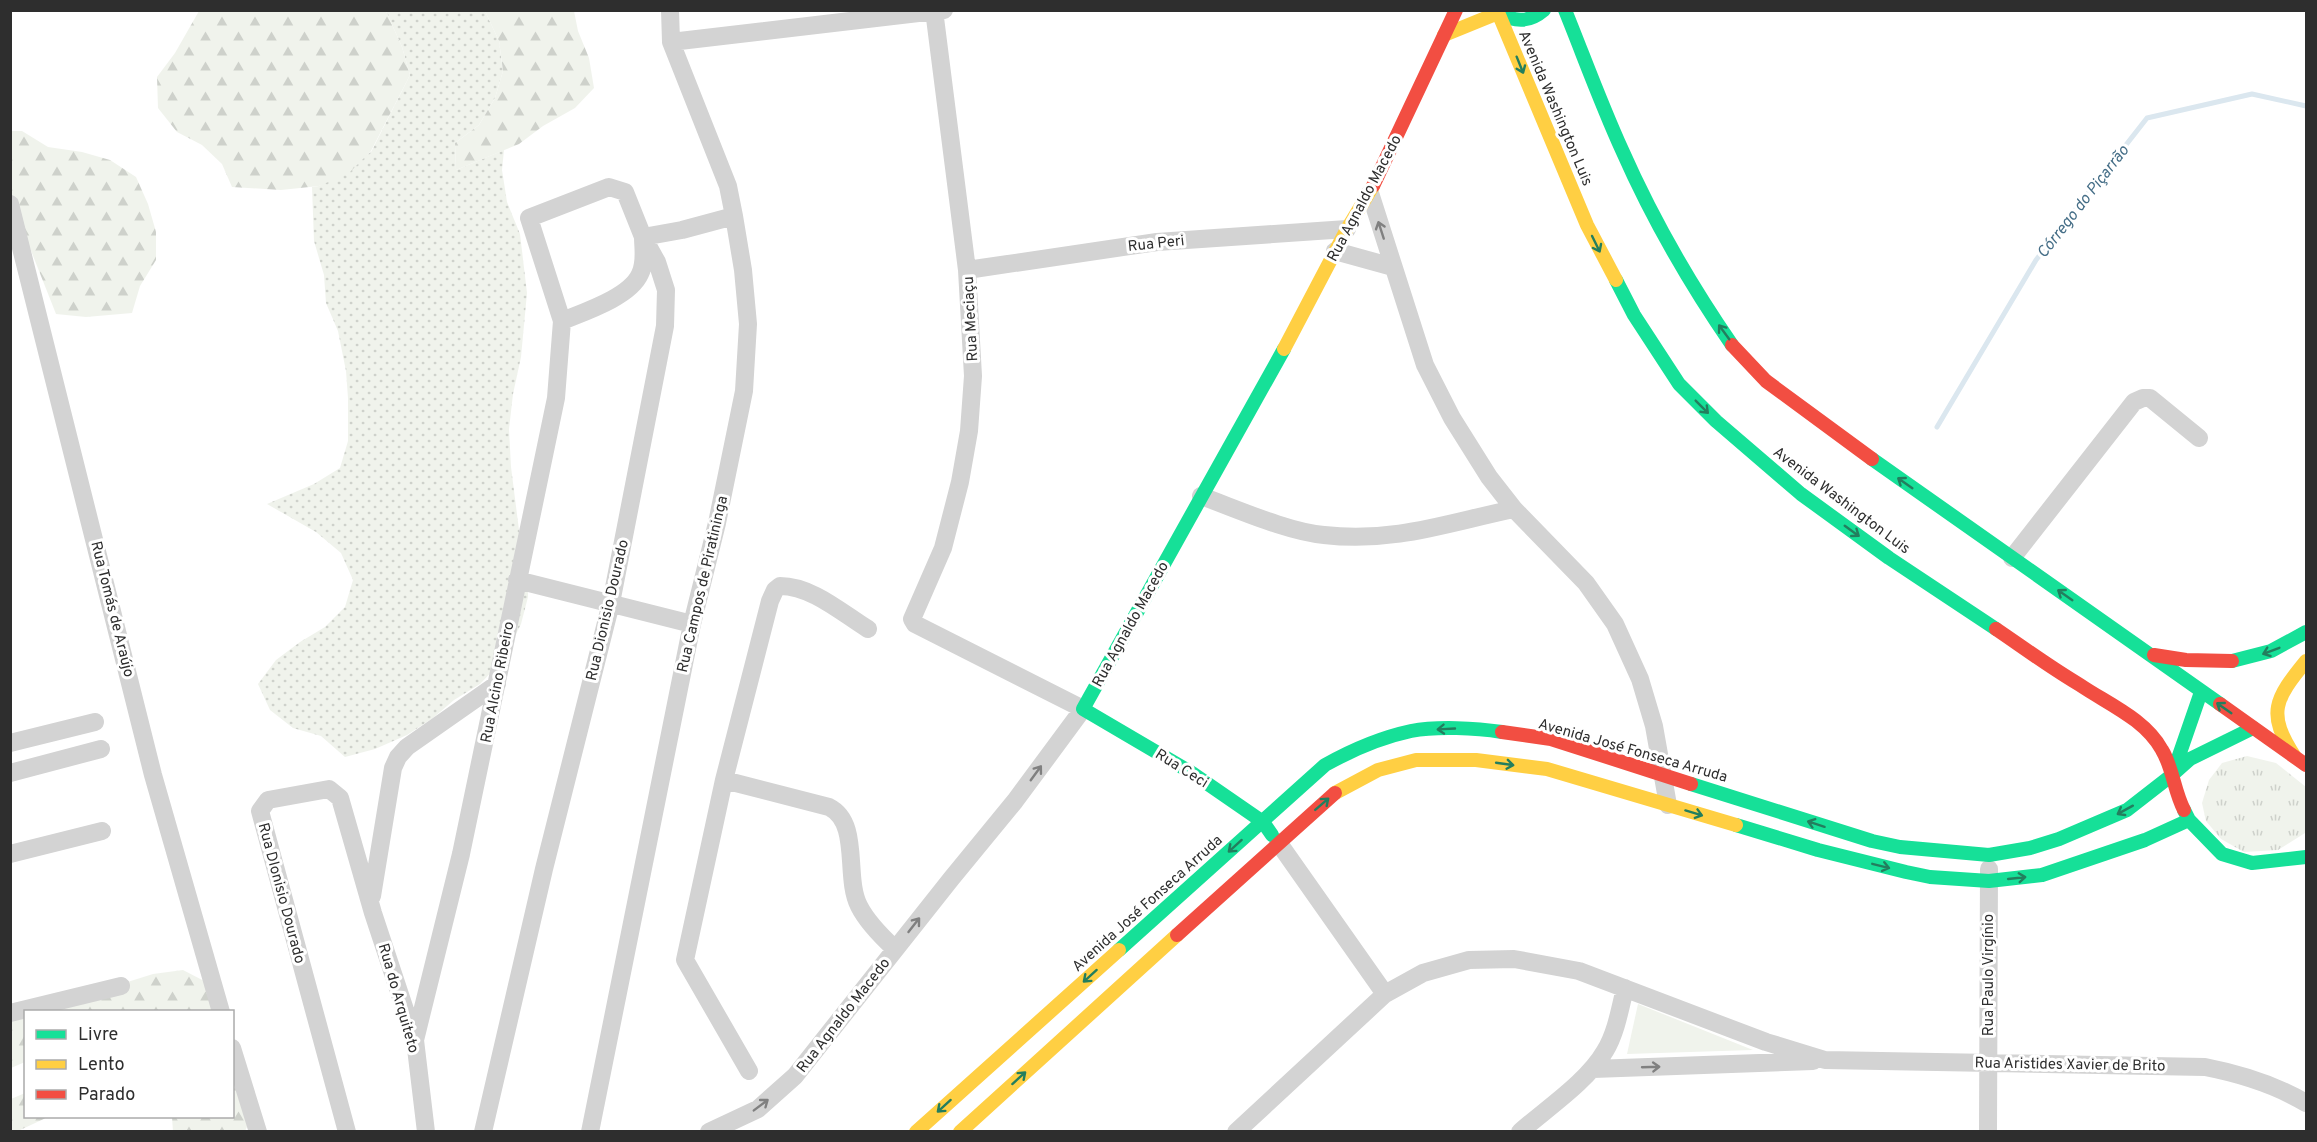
<svg xmlns="http://www.w3.org/2000/svg" width="2317" height="1142" font-family="Overpass,sans-serif">
	<style>
		.grass { fill: url(#grass-dots) }
		.forest { fill: url(#forest-firs) }
		.park { fill: url(#park-tufts) }
		.garden { fill: #f0f3ec }
		.lines { fill: none; stroke-linecap: round; stroke-linejoin: round }
		.stream { stroke: #dbe7ef; stroke-width: 5 }
		.street { stroke: #d3d3d3; stroke-width: 18 }
		.fast { stroke: #16e098; stroke-width: 14 }
		.slow { stroke: #ffcf43; stroke-width: 14 }
		.jam { stroke: #f24e42; stroke-width: 14 }
		.oneway { stroke: #237e5e }
		.oneway2 { stroke: #808080 }
		.labels { text-anchor: middle; stroke-width: 6; stroke-linejoin: round; paint-order: stroke }
		.street-label { font-size: 15px; fill: #2e2e2e; stroke: #fff }
		.water-label { font-size: 16px; font-style: italic; fill: #456e87; stroke: #fff }
	</style>
	<defs>
		<pattern id="grass-dots" width="8" height="8" patternUnits="userSpaceOnUse" patternTransform="scale(1.5)"><rect width="8" height="8" fill="#f0f3ec"/><path d="M2 2h.1M6 6h.1" fill="none" stroke="#ced1cb" stroke-width="1.8" stroke-linecap="round"/></pattern>
		<pattern id="forest-firs" width="22" height="20" patternUnits="userSpaceOnUse" patternTransform="scale(1.5)"><rect width="22" height="20" fill="#f0f3ec"/><path d="M5 1l3.5 6h-7zM16 11l3.5 6h-7z" fill="#ced1cb"/></pattern>
		<pattern id="park-tufts" width="24" height="20" patternUnits="userSpaceOnUse" patternTransform="scale(1.5)"><rect width="24" height="20" fill="#f0f3ec"/><path d="M3 7l-1-3M5 7V3M7 7l1-3M15 17l-1-3M17 17v-4M19 17l1-3" fill="none" stroke="#ced1cb"/></pattern>
	</defs>
	<rect width="100%" height="100%" fill="#fff"/>
	<path class="grass" d="M386,11H485L499,41L503,71L495,98L479,125L455,143L456,170L504,150L502,170L507,202L520,234L527,293L521,357L513,394L509,429L511,467L519,530L528,563V597L521,624L503,660L480,684L454,700L433,718L407,735L375,749L345,757L321,736L293,728L270,710L258,684L276,660L300,642L325,627L345,607L353,580L341,553L316,532L267,504L314,484L340,468L348,441V398L346,371L338,331L326,303L324,275L314,241L312,187L319,186L371,152L410,75L402,47Z"/>
	<path class="forest" d="M199,11H386L402,47L410,75L371,151L349,173L319,186L281,190L232,187L222,164L202,145L177,132L158,108L157,77L175,53Z
		M485,11H574L578,31L589,58L594,88L575,108L543,126L519,144L456,170L455,143L479,125L495,98L503,71L499,41Z
		M10,131H22L48,147L82,152L110,160L136,177L148,204L156,232V260L140,286L132,313L86,317L56,314L11,200Z
		M183,970L208,983L221,1012H32L153,974Z
		M25,1014V1062L11,1068L10,1018Z
		M233,1040L251,1119L245,1131L173,1132L172,1117L232,1116Z
		M25,1093L26,1116L48,1117L18,1131H11V1099Z"/>
	<path class="park" d="M2247,756L2276,763L2306,787L2305,833L2278,850L2244,852L2221,839L2206,821L2202,803L2209,780L2222,763Z"/>
	<path class="garden" d="M1638,1004L1753,1050L1627,1054Z"/>
	<g class="lines">
		<path class="stream" d="M1937,427L2036,260L2147,118L2252,94L2306,106"/>
		<path class="street" d="M671,42L944,10
			M1370,193L1425,365L1452,418L1489,477L1514,509L1586,583L1615,624L1640,679L1654,726L1668,805
			M10,204L153,775L221,1012
			M1335,251L1393,267
			M967,270L1157,242L1347,229
			M562,321C584,312 630,297 640,274C646,262 643,249 643,237L682,230L734,216
			M1201,496C1237,509 1288,532 1324,535C1394,543 1447,523 1514,509
			M2012,558L2134,402L2143,398H2150L2199,438
			M517,580L692,624
			M10,743L95,722
			M10,773L101,749
			M724,780L829,807C861,823 844,877 859,906C867,922 882,937 895,949
			M1278,842L1385,994
			M10,854L102,831
			M372,896L393,768L398,757L407,747L497,684
			M10,1013L121,986
			M415,1040L461,854L556,398L562,321L529,218L609,187L625,192L643,237L657,262L666,290L665,326L611,603L544,869L483,1132
			M232,1048L258,1132
			M1593,1069L1813,1061
			M749,1071L685,960L724,780L770,601L775,590L780,586C812,586 842,613 868,629
			M347,1132L260,811L268,800L329,789L340,798L373,913L415,1040L426,1132
			M590,1132L692,624L717,523L744,391L748,324L743,270L734,216L728,186L671,42L670,10
			M709,1132L758,1109L795,1076L951,879L1015,801L1083,709L915,624L912,619L943,548L960,482L969,431L973,376L967,270L934,10
			M1236,1132L1385,994L1423,973L1469,960L1514,959L1579,971L1766,1042L1825,1060L2205,1067C2241,1074 2274,1084 2306,1103
			M1520,1132C1547,1108 1587,1082 1605,1051C1616,1033 1620,1009 1625,988
			M1988,1132L1989,869"/>
		<path class="fast" d="M1565,10C1584,57 1601,104 1622,150C1652,218 1690,284 1732,345
			M1498,13C1515,22 1529,23 1544,10
			M1616,280L1634,315L1679,384L1716,421L1801,494L1889,558L1996,629
			M1872,459L2220,704
			M2232,661L2271,651L2306,632
			M2173,773L2201,692
			M2172,775L2190,759L2253,728
			M1691,784L1872,841L1900,847L1989,855L2030,848L2059,839L2127,810L2172,775
			M2184,810L2189,820L2222,854L2252,863L2306,857
			M1736,825L1818,850L1906,872L1930,877L1989,881L2042,875L2145,840L2189,820
			M1272,835L1263,822L1192,773L1083,709L1284,349
			M1119,950L1325,765C1350,751 1383,737 1411,731C1437,726 1476,728 1502,732"/>
		<path class="slow" d="M1497,10L1587,225L1616,280
			M1444,35L1498,13
			M1284,349L1347,229L1373,186
			M2295,757C2266,713 2275,699 2306,661
			M1335,793L1378,770L1416,760H1476L1547,769L1736,825
			M916,1132L1119,950
			M960,1132L1177,935"/>
		<path class="jam" d="M1373,186L1456,10
			M1732,345L1766,381L1872,459
			M1996,629C2024,648 2051,668 2080,685C2108,704 2145,719 2162,750C2173,768 2174,791 2184,810
			M2154,655L2186,660L2232,661
			M2220,704L2306,765
			M1502,732L1551,739L1691,784
			M1177,935L1335,793"/>
	</g>
	<defs><path id="oneway-shaft" d="M-6 0H5M1.5-3L5.5 0L1.5 3" fill="none" stroke-width="1.6" stroke-linecap="round" stroke-linejoin="round" transform="scale(1.5)"/></defs>
	<g class="oneway">
		<use href="#oneway-shaft" transform="translate(1520 65) rotate(68)"/>
		<use href="#oneway-shaft" transform="translate(1596 244) rotate(64)"/>
		<use href="#oneway-shaft" transform="translate(1724 332) rotate(-126)"/>
		<use href="#oneway-shaft" transform="translate(1702 407) rotate(45)"/>
		<use href="#oneway-shaft" transform="translate(1905 483) rotate(-145)"/>
		<use href="#oneway-shaft" transform="translate(1852 531) rotate(36)"/>
		<use href="#oneway-shaft" transform="translate(2065 595) rotate(-145)"/>
		<use href="#oneway-shaft" transform="translate(2271 651) rotate(159)"/>
		<use href="#oneway-shaft" transform="translate(2224 708) rotate(-145)"/>
		<use href="#oneway-shaft" transform="translate(1446 729) rotate(177)"/>
		<use href="#oneway-shaft" transform="translate(1505 764) rotate(8)"/>
		<use href="#oneway-shaft" transform="translate(1322 804) rotate(-41)"/>
		<use href="#oneway-shaft" transform="translate(2125 810) rotate(151)"/>
		<use href="#oneway-shaft" transform="translate(1694 813) rotate(17)"/>
		<use href="#oneway-shaft" transform="translate(1816 824) rotate(-162)"/>
		<use href="#oneway-shaft" transform="translate(1235 846) rotate(138)"/>
		<use href="#oneway-shaft" transform="translate(1881 866) rotate(14)"/>
		<use href="#oneway-shaft" transform="translate(2017 878) rotate(-6)"/>
		<use href="#oneway-shaft" transform="translate(1090 976) rotate(138)"/>
		<use href="#oneway-shaft" transform="translate(1019 1078) rotate(-42)"/>
		<use href="#oneway-shaft" transform="translate(944 1106) rotate(138)"/>
	</g>
	<g class="oneway2">
		<use href="#oneway-shaft" transform="translate(1381 230) rotate(-108)"/>
		<use href="#oneway-shaft" transform="translate(1036 773) rotate(-54)"/>
		<use href="#oneway-shaft" transform="translate(914 925) rotate(-52)"/>
		<use href="#oneway-shaft" transform="translate(1651 1067) rotate(-2)"/>
		<use href="#oneway-shaft" transform="translate(761 1105) rotate(-37)"/>
	</g>
	<g class="labels">
		<g class="street-label">
			<text transform="translate(1556 108) rotate(67)" y="5">Avenida Washington Luis</text>
			<text transform="translate(1364 198) rotate(-62)" y="5">Rua Agnaldo Macedo</text>
			<text transform="translate(1156 243) rotate(-6)" y="5">Rua Peri</text>
			<text transform="translate(970 319) rotate(-93)" y="5">Rua Meciaçu</text>
			<text transform="translate(1842 500) rotate(37)" y="5">Avenida Washington Luis</text>
			<text transform="translate(702 584) rotate(-77)" y="5">Rua Campos de Piratininga</text>
			<text transform="translate(113 609) rotate(76)" y="5">Rua Tomás de Araújo</text>
			<text transform="translate(607 610) rotate(-77)" y="5">Rua Dionisio Dourado</text>
			<text transform="translate(1130 624) rotate(-61)" y="5">Rua Agnaldo Macedo</text>
			<text transform="translate(497 682) rotate(-79)" y="5">Rua Alcino Ribeiro</text>
			<text transform="translate(1633 750) rotate(16)" y="5">Avenida José Fonseca Arruda</text>
			<text transform="translate(1182 768) rotate(32)" y="5">Rua Ceci</text>
			<text transform="translate(282 893) rotate(75)" y="5">Rua DIonisio Dourado</text>
			<text transform="translate(1147 903) rotate(-42)" y="5">Avenida José Fonseca Arruda</text>
			<text transform="translate(1988 975) rotate(-90)" y="5">Rua Paulo Virgínio</text>
			<text transform="translate(399 998) rotate(74)" y="5">Rua do Arquiteto</text>
			<text transform="translate(843 1015) rotate(-52)" y="5">Rua Agnaldo Macedo</text>
			<text transform="translate(2070 1064) rotate(1)" y="5">Rua Aristides Xavier de Brito</text>
		</g>
		<g class="water-label">
			<text transform="translate(2082 201) rotate(-52)" y="6">Córrego do Piçarrão</text>
		</g>
	</g>
	<rect width="2317" height="1142" fill="none" stroke="#2e2e2e" stroke-width="24"/>
	<rect x="24" y="1010" width="210" height="108" fill="#ffffff" stroke="#ababab" stroke-width="1.5"/>
	<rect x="36" y="1030" width="30" height="9" fill="#16e098" stroke="#ababab" stroke-width="1.5"/>
	<text x="78" y="1040" font-size="18" fill="#2e2e2e">Livre</text>
	<rect x="36" y="1060" width="30" height="9" fill="#ffcf43" stroke="#ababab" stroke-width="1.5"/>
	<text x="78" y="1070" font-size="18" fill="#2e2e2e">Lento</text>
	<rect x="36" y="1090" width="30" height="9" fill="#f24e42" stroke="#ababab" stroke-width="1.5"/>
	<text x="78" y="1100" font-size="18" fill="#2e2e2e">Parado</text>
</svg>
